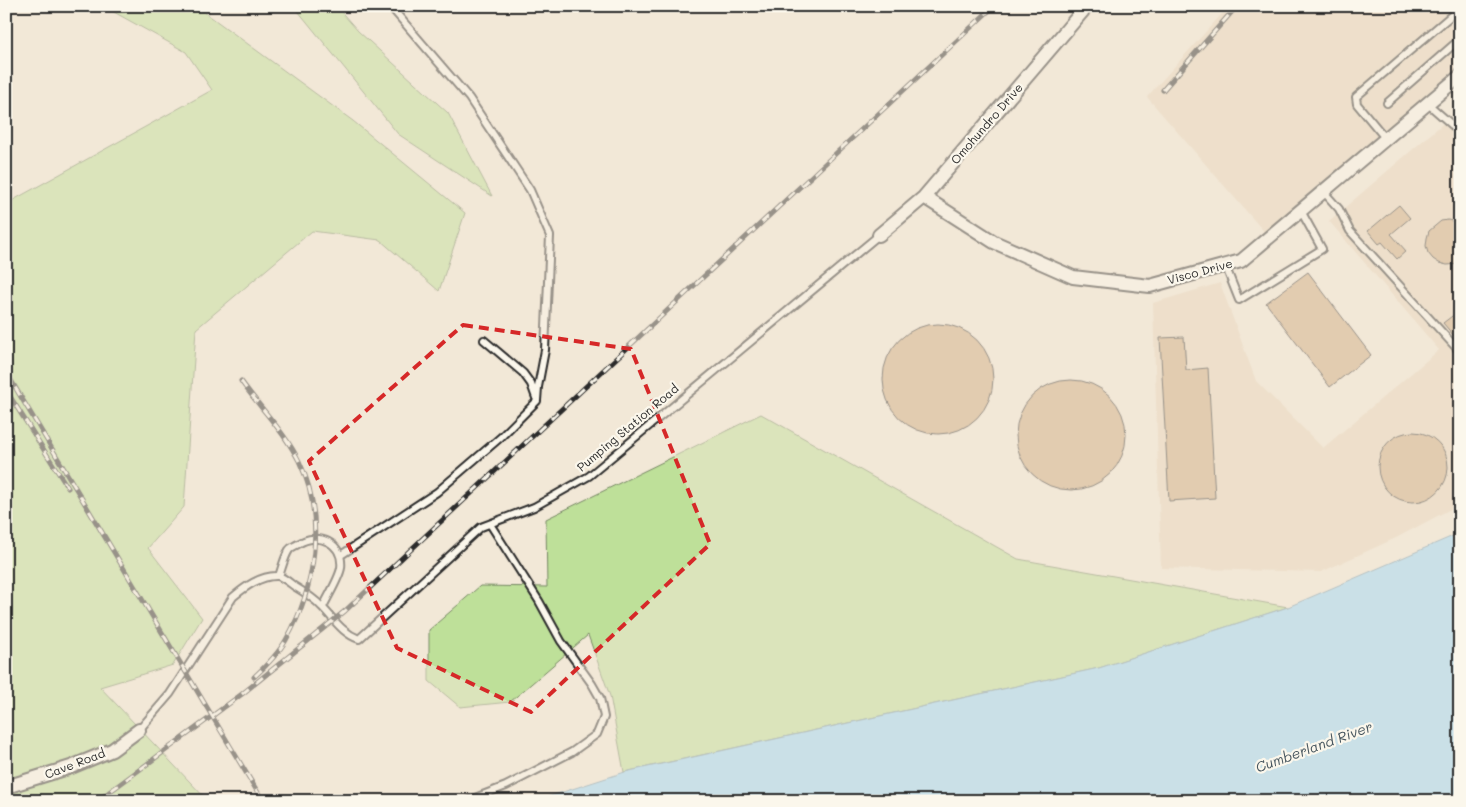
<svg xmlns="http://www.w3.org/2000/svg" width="1466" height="807" font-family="Mali,sans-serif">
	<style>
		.built { fill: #e8d6bd }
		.green { fill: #bee099; stroke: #748662 }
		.water { fill: #9ad8fb; stroke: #6e93a8 }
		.building { fill: #cfab81; stroke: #2b2b2b }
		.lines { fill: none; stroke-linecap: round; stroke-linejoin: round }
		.service-casing { stroke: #2b2b2b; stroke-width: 10 }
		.minor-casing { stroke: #2b2b2b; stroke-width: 16 }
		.service { stroke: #fbf7ec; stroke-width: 6 }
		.minor { stroke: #fbf7ec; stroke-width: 12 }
		.rail-casing { stroke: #2b2b2b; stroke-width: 5 }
		.rail { stroke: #fbf7ec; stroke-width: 3; stroke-dasharray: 9; stroke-linecap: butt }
		.marked { fill: none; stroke: #d62828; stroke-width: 4; stroke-dasharray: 10 6; stroke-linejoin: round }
		.labels { text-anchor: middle; stroke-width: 4.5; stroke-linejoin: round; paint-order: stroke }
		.street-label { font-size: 12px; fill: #2b2b2b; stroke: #fbf7ec }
		.water-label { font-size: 14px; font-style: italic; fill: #47565f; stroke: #fbf7ec }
	</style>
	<rect width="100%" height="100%" fill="#f2e8d7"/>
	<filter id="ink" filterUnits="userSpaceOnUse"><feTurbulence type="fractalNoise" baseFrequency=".02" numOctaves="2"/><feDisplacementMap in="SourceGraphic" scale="10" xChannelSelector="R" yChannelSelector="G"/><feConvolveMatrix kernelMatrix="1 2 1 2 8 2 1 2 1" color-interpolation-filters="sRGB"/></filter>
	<g filter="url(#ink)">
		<path class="built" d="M1229,6H1460V68L1267,235L1147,97Z
			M1460,109V504L1396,538L1321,572L1161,568L1153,303L1220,283L1256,381L1323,448L1439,350L1329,221Z"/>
		<path class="green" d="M103,6H196L353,121L465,213L439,291L380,240L312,231L196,329L184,507L148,548L202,618L173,665L100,687L208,801H6V204L212,90L186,52Z
			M294,6H336L358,31L448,113L492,196L398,134Z
			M761,414L1018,559L1288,607L1099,668L624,772L610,696L588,635L510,702L460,707L429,681V630L480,586L547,587L546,519Z"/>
		<path class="water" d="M1460,533V801H535L625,772L1099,668L1288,607Z"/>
		<path class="building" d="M1399,205L1410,218L1391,234L1406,251L1397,259L1382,242L1379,244L1368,231Z
			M1448,220L1460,223V264L1447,265L1439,263L1433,259L1428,253L1426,246L1427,238L1429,231L1441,221Z
			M1308,272L1371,355L1330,387L1266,303Z
			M1460,310V343L1443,323Z
			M883 379a55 55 0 1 1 110 0a55 55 0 1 1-110 0Z
			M1184,337L1186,370L1208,368L1215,498L1169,501L1160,338Z
			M1016 435a55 55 0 1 1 110 0a55 55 0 1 1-110 0Z
			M1378 467a35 35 0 1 1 70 0a35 35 0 1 1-70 0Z"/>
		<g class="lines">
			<g class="service-casing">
				<path id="service" d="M1387,103L1460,39
					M1427,103L1460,132
					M1386,139L1357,104L1356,97L1460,8
					M1323,191L1339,209L1350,231L1460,352
					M1225,265L1239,300L1322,249L1301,211
					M484,340L523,373L531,384L536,398
					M341,555L437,492L501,437L537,401L538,387L545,350L550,236L530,190L469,98L390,6
					M279,576C282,568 284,558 289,550C291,547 295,546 298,544C318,531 344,543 341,568C339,579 328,596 323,607
					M139,730L170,694L233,597C245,587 261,575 278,576C283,577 290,583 294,586C304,592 314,598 322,607C334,619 342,633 359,639L481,527L534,507L589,476L879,235
					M467,801L506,786L572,752L597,734L604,717L600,698L592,684L561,641L539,601L490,524"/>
			</g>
			<g class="minor-casing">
				<path id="minor" d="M924,197L994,242L1073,277L1150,286L1241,261L1460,76
					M879,235L924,197L1087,6
					M6,787L71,767L112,750L139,730"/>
			</g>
			<use href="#service" class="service"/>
			<use href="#minor" class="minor"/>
			<g class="rail-casing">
				<path id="rail" d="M1163,90L1237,6
					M6,372L263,801
					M241,381C260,408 284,431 299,461C326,516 316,588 286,640C278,654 266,666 254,677
					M6,390L68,488
					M97,801L242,694L345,611L994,6"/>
			</g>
			<use href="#rail" class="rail"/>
		</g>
	</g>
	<path d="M0 0H1466V807H0ZM463,325L631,349L710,544L531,712L397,648L309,461Z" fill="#f2e8d7" fill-opacity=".55" fill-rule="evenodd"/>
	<path class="marked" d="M463,325L631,349L710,544L531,712L397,648L309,461Z"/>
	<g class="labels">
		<g class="street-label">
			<text transform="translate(987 124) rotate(-49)" y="4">Omohundro Drive</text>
			<text transform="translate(1200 272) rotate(-15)" y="4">Visco Drive</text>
			<text transform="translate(628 428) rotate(-40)" y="4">Pumping Station Road</text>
			<text transform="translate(75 764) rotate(-21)" y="4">Cave Road</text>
		</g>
		<g class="water-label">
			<text transform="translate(1314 747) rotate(-20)" y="5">Cumberland River</text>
		</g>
	</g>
	<rect width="1466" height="807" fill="none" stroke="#fbf7ec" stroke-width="25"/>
	<rect x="12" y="12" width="1441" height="782" fill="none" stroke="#2b2b2b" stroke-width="2" filter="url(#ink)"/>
</svg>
